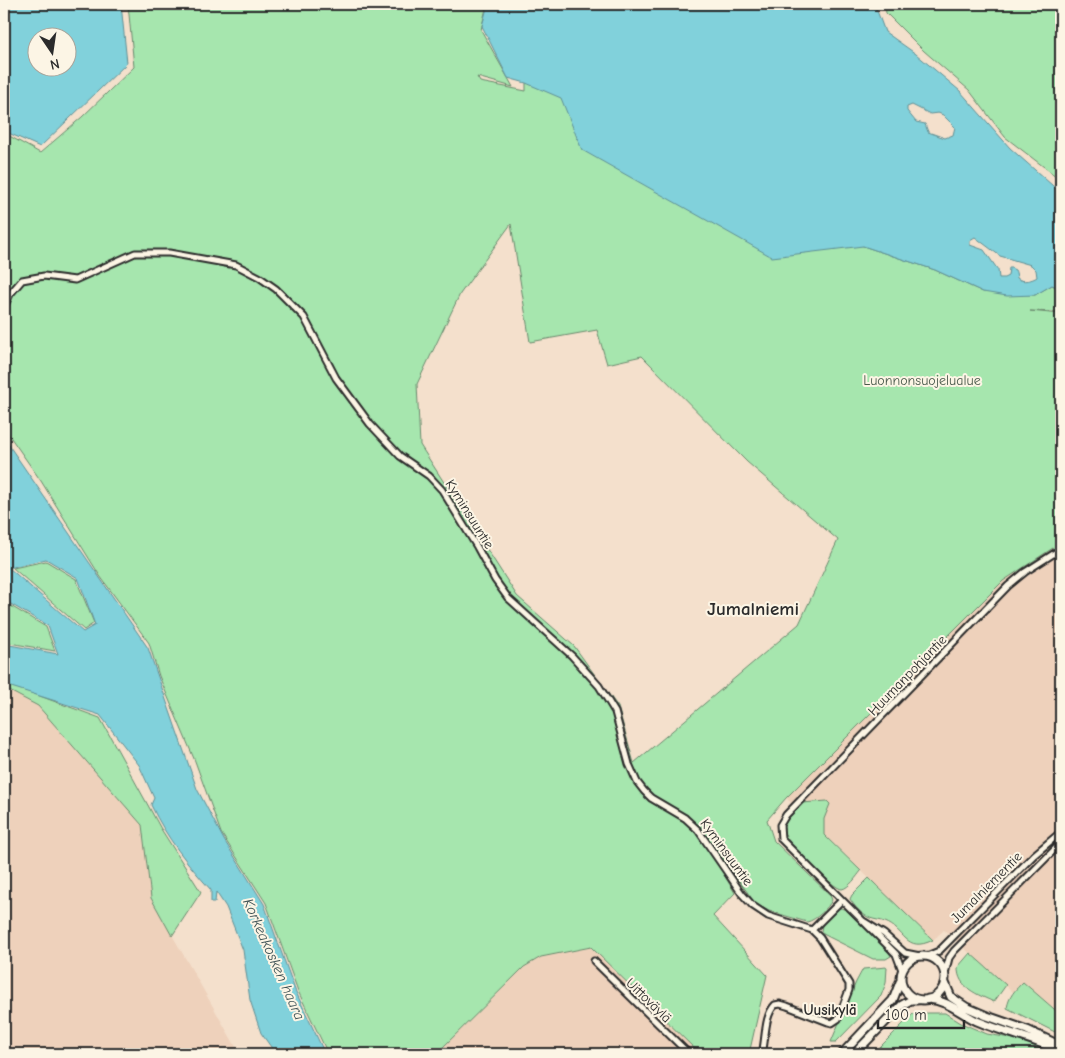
<svg xmlns="http://www.w3.org/2000/svg" width="1065" height="1058" font-family="'Comic Neue',sans-serif">
	<style>
		.built { fill: #eed1bb }
		.green { fill: #a6e6ae; stroke: #68886c; fill-rule: evenodd }
		.water { fill: #81d1db; stroke: #5f8f95; fill-rule: evenodd }
		.lines { fill: none; stroke-linecap: round; stroke-linejoin: round }
		.street-casing { stroke: #2b2b2b; stroke-width: 9 }
		.secondary-casing { stroke: #2b2b2b; stroke-width: 11 }
		.street { stroke: #fcf5e5; stroke-width: 5 }
		.secondary { stroke: #fcf5e5; stroke-width: 7 }
		.labels { text-anchor: middle; stroke-width: 4; stroke-linejoin: round; paint-order: stroke }
		.park-label { font-size: 14px; fill: #4a5a4c; stroke: #fcf5e5 }
		.street-label { font-size: 14px; fill: #2b2b2b; stroke: #fcf5e5 }
		.water-label { font-size: 15px; font-style: italic; fill: #405457; stroke: #fcf5e5 }
		.neighbourhood-label { font-size: 15px; font-weight: bold; fill: #2b2b2b; stroke: #fcf5e5 }
		.district-label { font-size: 19px; font-weight: bold; fill: #2b2b2b; stroke: #fcf5e5 }
	</style>
	<rect width="100%" height="100%" fill="#f4e0cc"/>
	<filter id="ink" filterUnits="userSpaceOnUse"><feTurbulence type="fractalNoise" baseFrequency=".02" numOctaves="2"/><feDisplacementMap in="SourceGraphic" scale="10" xChannelSelector="R" yChannelSelector="G"/><feConvolveMatrix kernelMatrix="1 2 1 2 8 2 1 2 1" color-interpolation-filters="sRGB"/></filter>
	<g filter="url(#ink)">
		<path class="built" d="M1053,547L1061,556V1015L1023,982L1013,992L944,930L933,940L786,798L1003,581Z
			M4,688L38,706L142,825L151,898L240,1054H4Z
			M591,947L700,1054H436L524,967L541,957Z"/>
		<path class="green" d="M128,4H487L481,30L513,87L477,77L480,82L526,91V83L551,64L863,246L935,270L983,292L1035,295L1052,285C1064,290 1061,301 1061,312L1030,311L1061,314V556L1053,548L1003,581L786,798L767,820L774,841L830,895L832,900C828,908 816,920 807,922L769,911L756,904L731,870L724,875L735,893L713,916L767,975L749,1054H700L591,947L541,957L524,967L436,1054H328L298,991L266,903L221,833L195,761L159,676L149,643L100,576L41,481L4,428V133L40,153L82,117L134,67ZM511,224L530,342L597,330L607,364L642,356L747,462L838,540L799,624L634,763L618,707L574,646L517,596L420,445L417,384L460,294Z
			M885,4H1061V180L1005,137L969,90L924,51L886,13Z
			M46,561L76,579L94,623L84,630L13,568Z
			M4,602L46,627L55,651L4,642Z
			M4,683L100,718L161,829L201,892L172,936L151,898L142,825L38,706L4,688Z
			M827,801L830,804L824,819V835L861,871C857,876 849,888 842,889C834,890 784,840 783,831C782,822 797,810 802,803Z
			M869,878L874,883L933,940C905,954 905,929 885,922C881,920 875,920 870,918C862,915 854,906 850,899L852,895Z
			M841,908L846,910L886,948L891,956L886,959H873L823,934L821,931L822,925L837,909Z
			M970,953L1006,985L994,1002C979,995 957,988 958,967Z
			M887,967L886,983L881,996L836,1042H831L856,982L863,969Z
			M1023,982L1061,1015V1035L1007,1008C1009,996 1015,990 1023,982Z
			M928,1013H945L961,1023L987,1034L1010,1038L1041,1047L1053,1054H873L913,1014Z"/>
		<path class="water" d="M4,4H121L127,63L40,147L4,131ZM38,38H68V68H38Z
			M488,4H858L876,8L885,32L916,54L960,91L1010,148L1061,193V293L1057,287L1052,285L1035,295L1007,296L983,292L935,270L863,246L772,257L582,150L561,98L526,83L508,78L482,26ZM912,105L930,114L938,113L943,115L955,127L953,135L945,138L928,132L925,124L916,122L907,111V107ZM975,237L1000,256L1031,265L1036,270L1037,277C1033,280 1022,283 1017,278C1017,277 1016,271 1015,270L1011,268H1009L1008,276L1004,278H999L998,270L984,250L970,245V240Z
			M4,435L10,447L148,648L197,789L224,840L264,904L295,990L325,1054H276L261,1033L250,1000L243,950L226,907L216,892L215,902H211V890C187,863 167,839 151,805L154,798L139,765L100,715L8,686L4,683V644L58,654L48,626L4,600ZM46,559L78,578L95,625L83,632L9,568Z"/>
		<g class="lines">
			<g class="street-casing">
				<path id="street" d="M4,307L10,294L22,280L44,276L75,280L135,253H169L236,265L259,277L276,289L304,317L336,378L370,424L400,456L429,476L442,490L477,547L495,580L508,598L572,656L599,686L615,712L629,764L637,782L644,791L651,798L685,818L698,830L742,894L753,906L768,916L812,930L820,938L849,984V990L838,1019L832,1023L828,1022L787,1006L780,1004L775,1005C764,1016 766,1039 762,1054
					M865,922L884,934L905,953L920,956
					M812,930L841,901
					M927,956L939,951L1034,855L1061,832
					M594,961L689,1054
					M902,970L896,954L781,839L780,825L786,815L1008,586L1025,572L1061,549
					M945,974L949,958L954,951L1061,843"/>
			</g>
			<g class="secondary-casing">
				<path id="secondary" d="M901 978a22 22 0 1 1 44 0a22 22 0 1 1-44 0Z
					M945,983L951,997L966,1007L987,1016L1027,1030L1061,1046
					M928,999C947,1000 960,1013 977,1021C1005,1033 1034,1038 1061,1052
					M842,1054L893,1000L900,982
					M854,1054L902,1005L911,1000H917"/>
			</g>
			<use href="#street" class="street"/>
			<use href="#secondary" class="secondary"/>
		</g>
	</g>
	<g class="labels">
		<g class="park-label">
			<text x="922" y="385">Luonnonsuojelualue</text>
		</g>
		<g class="street-label">
			<text transform="translate(470 514) rotate(58)" y="5">Kyminsuuntie</text>
			<text transform="translate(907 675) rotate(-46)" y="5">Huumanpohjantie</text>
			<text transform="translate(727 852) rotate(54)" y="5">Kyminsuuntie</text>
			<text transform="translate(986 887) rotate(-45)" y="5">Jumalniementie</text>
			<text transform="translate(649 1000) rotate(44)" y="5">Uittoväylä</text>
		</g>
		<g class="water-label">
			<text transform="translate(274 959) rotate(66)" y="5">Korkeakosken haara</text>
		</g>
		<g class="neighbourhood-label">
			<text x="830" y="1015">Uusikylä</text>
		</g>
		<g class="district-label">
			<text x="753" y="615">Jumalniemi</text>
		</g>
	</g>
	<rect width="1065" height="1058" fill="none" stroke="#fcf5e5" stroke-width="20"/>
	<rect x="10" y="10" width="1045" height="1038" fill="none" stroke="#2b2b2b" stroke-width="2" filter="url(#ink)"/>
	<g transform="translate(52 52) rotate(167)"><circle r="24" fill="#fcf5e5" stroke="#a8a49b"/>
	<path d="M0-4L9 19L0 12L-9 19Z" fill="#2b2b2b"/>
	<text y="-8" font-size="14" font-weight="bold" text-anchor="middle" fill="#2b2b2b">N</text>
	</g>
	<path d="M878 1020v8h86v-8" fill="none" stroke="#2b2b2b" stroke-width="2.5"/>
	<text x="885" y="1020" font-size="15" fill="#2b2b2b" stroke="#fcf5e5" stroke-width="4" paint-order="stroke">100 m</text>
</svg>
